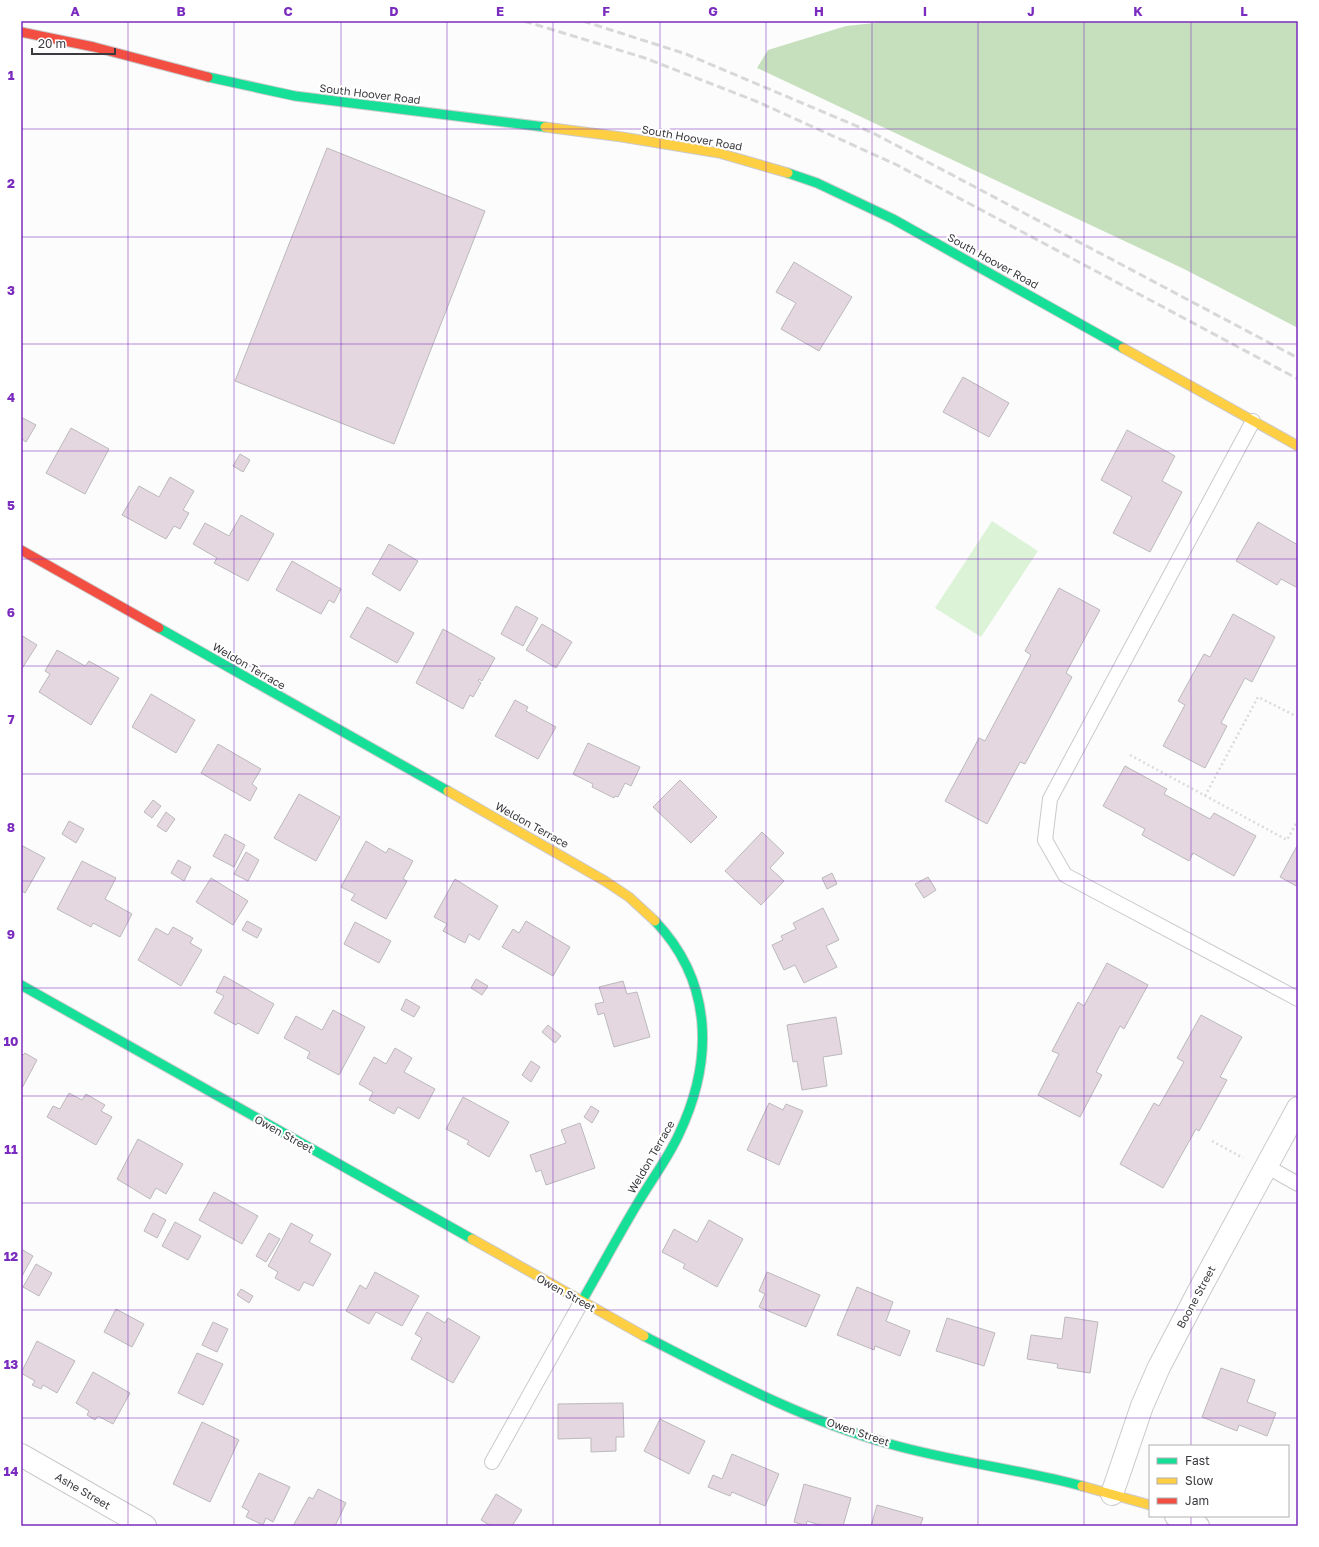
<svg xmlns="http://www.w3.org/2000/svg" width="1319" height="1547" font-family="'Golos Text',sans-serif">
	<style>
		.green { fill: #ddf3d7 }
		.forest { fill: #c6e0bd }
		.building { fill: #e5d7df; stroke: #bbb9bb }
		.lines { fill: none; stroke-linecap: round; stroke-linejoin: round }
		.lane-casing { stroke: #cacacd; stroke-width: 16 }
		.street-casing { stroke: #cacacd; stroke-width: 24 }
		.fast-casing { stroke: #cacacd; stroke-width: 11 }
		.slow-casing { stroke: #cacacd; stroke-width: 11 }
		.jam-casing { stroke: #cacacd; stroke-width: 11 }
		.path { stroke: #dbdbdc; stroke-width: 2.5; stroke-dasharray: 2 3; stroke-linecap: butt }
		.lane { stroke: #fff; stroke-width: 14 }
		.street { stroke: #fff; stroke-width: 22 }
		.fast { stroke: #16e098; stroke-width: 9 }
		.slow { stroke: #ffcf43; stroke-width: 9 }
		.jam { stroke: #f24e42; stroke-width: 9 }
		.rail { stroke: #d8d8d9; stroke-width: 3; stroke-dasharray: 8 4; stroke-linecap: butt }
		.grid { fill: none; stroke: #7b2cbf; stroke-width: 1; stroke-opacity: 0.55 }
		.labels { text-anchor: middle; stroke-width: 4; stroke-linejoin: round; paint-order: stroke }
		.street-label { font-size: 11px; fill: #3a3a3f; stroke: #fff }
		.neatline { fill: none; stroke: #7b2cbf; stroke-width: 1.5 }
		.grid-label { font-size: 13px; text-anchor: middle; font-weight: bold; fill: #7b2cbf }
	</style>
	<rect width="100%" height="100%" fill="#fcfcfc"/>
	<path class="green" d="M992,521L1038,551L981,637L935,608Z"/>
	<path class="forest" d="M893,21H1298V328L1184,269L757,68L768,50L846,26Z"/>
	<path class="building" d="M327,148L485,211L394,444L235,381Z
		M794,262L852,297L819,351L781,329L796,303L776,292Z
		M963,377L1009,403L989,437L943,412Z
		M21,417L36,425L26,442L22,439L21,441Z
		M71,428L109,449L85,494L46,473Z
		M1127,430L1175,456L1162,481L1182,492L1150,552L1113,533L1132,497L1101,480Z
		M240,454L250,460L243,472L233,466Z
		M170,477L194,491L183,510L189,513L180,529L174,526L166,539L122,515L139,486L159,497Z
		M241,515L274,534L248,581L214,563L217,558L193,544L205,523L229,536Z
		M1258,522L1298,545V588L1281,579L1277,585L1236,561Z
		M389,544L418,561L400,591L372,574Z
		M292,561L341,589L334,603L329,600L321,614L276,590Z
		M1059,588L1100,610L1066,673L1072,677L1025,764L1020,762L987,824L945,801L979,738L985,741L1031,655L1025,651Z
		M516,606L538,618L523,646L501,634Z
		M367,607L414,633L397,663L350,637Z
		M1233,614L1275,637L1252,682L1245,678L1221,723L1227,726L1205,768L1163,746L1185,705L1178,701L1204,654L1210,657Z
		M542,624L572,642L556,668L526,650Z
		M443,629L495,658L482,681L479,679L478,681L481,683L473,697L470,695L463,709L416,683Z
		M21,635L37,645L21,670Z
		M57,650L85,666L89,661L119,678L91,725L39,692L50,674L45,671Z
		M151,694L195,720L176,753L132,727Z
		M515,700L528,707L526,711L556,727L538,759L495,736Z
		M588,743L640,767L631,786L625,783L618,797L615,796L614,798L592,787L593,784L573,774Z
		M218,744L261,769L252,784L257,788L250,801L201,773Z
		M1125,766L1167,789L1164,794L1210,819L1214,813L1256,836L1234,876L1193,853L1189,861L1142,835L1145,829L1103,806Z
		M680,780L717,817L691,843L653,807Z
		M299,794L340,817L316,861L274,838Z
		M153,800L161,806L152,818L144,812Z
		M166,812L175,819L166,832L157,826Z
		M69,821L84,829L76,843L62,834Z
		M762,832L784,853L770,868L784,881L761,905L725,871Z
		M225,834L245,845L234,867L213,856Z
		M366,841L386,853L389,848L413,861L403,879L407,881L386,919L351,900L355,894L341,887Z
		M1298,844V887L1280,877Z
		M21,845L45,858L25,893L21,890Z
		M246,852L259,860L248,881L234,874Z
		M178,860L191,867L184,881L171,873Z
		M82,861L116,878L105,899L132,914L120,937L93,923L91,927L57,909Z
		M832,873L837,884L827,889L822,878Z
		M928,877L936,890L924,898L915,884Z
		M211,878L248,901L233,925L196,902Z
		M455,879L498,906L479,940L469,934L465,943L443,931L447,924L434,917Z
		M823,908L839,940L826,946L837,967L804,983L795,965L784,970L772,945L783,940L781,936L796,929L793,923Z
		M247,921L262,929L257,938L242,930Z
		M526,921L570,947L553,976L502,947L513,929L519,933Z
		M355,922L391,941L379,963L344,944Z
		M173,927L193,938L190,943L202,950L181,986L138,960L156,928L168,935Z
		M1107,963L1148,985L1124,1029L1120,1026L1096,1072L1102,1075L1080,1117L1038,1095L1059,1054L1052,1051L1078,1002L1084,1006Z
		M224,976L274,1004L258,1034L238,1023L236,1025L214,1013L224,996L216,992Z
		M476,979L488,986L482,995L471,988Z
		M623,981L627,994L637,992L650,1037L614,1047L604,1013L598,1015L595,1004L604,1002L599,987Z
		M406,999L420,1007L414,1017L401,1010Z
		M333,1010L365,1027L339,1075L307,1058L310,1052L284,1038L296,1016L322,1030Z
		M1201,1015L1242,1037L1220,1077L1227,1080L1199,1131L1196,1129L1163,1188L1120,1164L1154,1103L1159,1106L1184,1062L1177,1058Z
		M836,1017L842,1054L823,1057L827,1086L802,1090L797,1061L793,1062L787,1025Z
		M548,1025L561,1036L555,1043L542,1032Z
		M395,1048L412,1058L404,1072L435,1089L419,1119L398,1107L394,1114L369,1100L373,1092L359,1084L374,1057L386,1064Z
		M25,1053L37,1060L21,1090V1054L23,1055Z
		M531,1061L540,1067L531,1082L522,1075Z
		M69,1093L82,1100L86,1094L105,1105L101,1111L112,1117L96,1145L47,1117L53,1106L60,1109Z
		M463,1097L509,1122L489,1157L467,1144L469,1141L446,1129Z
		M769,1103L783,1110L786,1104L803,1111L779,1165L747,1150Z
		M591,1106L599,1111L592,1123L584,1117Z
		M580,1123L595,1168L546,1185L541,1170L536,1172L530,1155L566,1143L561,1130Z
		M138,1139L183,1164L166,1194L156,1188L150,1199L117,1179Z
		M214,1192L258,1216L242,1244L199,1220Z
		M153,1213L166,1220L157,1238L144,1231Z
		M709,1220L743,1239L717,1287L683,1268L685,1264L662,1252L674,1229L697,1242Z
		M175,1222L201,1236L188,1260L162,1246Z
		M291,1223L313,1235L309,1242L331,1254L313,1286L304,1282L299,1291L275,1278L278,1272L268,1266Z
		M269,1233L280,1239L266,1262L256,1256Z
		M21,1249L33,1256L21,1278Z
		M36,1264L52,1273L39,1296L23,1287Z
		M375,1272L419,1296L402,1326L376,1312L369,1324L346,1311L360,1285L366,1289Z
		M767,1272L820,1295L806,1327L759,1307L765,1294L759,1291Z
		M857,1287L893,1302L886,1321L910,1331L900,1356L875,1346L874,1350L837,1335Z
		M241,1289L253,1296L249,1303L237,1295Z
		M116,1309L144,1324L132,1347L104,1332Z
		M427,1312L445,1323L448,1318L480,1337L453,1383L411,1359L422,1338L415,1334Z
		M1065,1317L1098,1322L1090,1373L1057,1368L1058,1364L1027,1359L1031,1335L1062,1339Z
		M947,1318L995,1333L984,1366L936,1351Z
		M213,1322L228,1329L217,1352L202,1345Z
		M37,1341L75,1361L57,1393L43,1385L41,1389L32,1385L35,1381L21,1373Z
		M197,1353L223,1364L203,1405L178,1393Z
		M1221,1368L1255,1380L1247,1402L1276,1413L1267,1436L1239,1425L1237,1431L1202,1417Z
		M93,1372L130,1393L113,1424L98,1416L95,1420L87,1415L89,1411L76,1403Z
		M623,1403L624,1437H616V1451L591,1452V1438L558,1439V1404Z
		M660,1419L705,1441L689,1474L644,1451Z
		M202,1422L239,1440L210,1502L173,1484Z
		M732,1454L779,1474L765,1506L732,1492L730,1496L708,1487L713,1475L722,1479Z
		M259,1473L290,1487L273,1522L266,1518L263,1525L246,1517L249,1511L242,1507Z
		M804,1484L851,1498L843,1526H823L807,1521L806,1526L794,1522Z
		M318,1489L346,1503L335,1526H293L309,1497L313,1499Z
		M496,1494L522,1510L512,1526H491L481,1520Z
		M877,1505L923,1518L920,1526H871Z"/>
	<g class="lines">
		<g class="lane-casing">
			<path id="lane" d="M1253,421L1050,799L1045,840L1065,875L1298,999
				M1266,1166L1298,1184
				M492,1462L582,1301"/>
		</g>
		<g class="street-casing">
			<path id="street" d="M21,1455L145,1526
				M1112,1494L1142,1406L1159,1367L1202,1285L1298,1108
				M1176,1516L1198,1526"/>
		</g>
		<g class="fast-casing">
			<path id="fast" d="M208,77L295,96L545,127
				M788,173L817,183L893,219L1123,348
				M159,628L448,791
				M21,985L472,1239
				M582,1301C601,1268 619,1234 639,1201C652,1179 668,1158 679,1134C714,1060 713,982 655,921
				M644,1336C724,1377 803,1420 890,1444C953,1462 1019,1469 1082,1486"/>
		</g>
		<g class="slow-casing">
			<path id="slow" d="M545,127L622,137L719,153L788,173
				M1123,348L1298,446
				M448,791L605,881L629,897L655,921
				M472,1239L644,1336
				M1082,1486L1150,1505"/>
		</g>
		<g class="jam-casing">
			<path id="jam" d="M21,32L94,47L208,77
				M21,550L159,628"/>
		</g>
		<path class="path" d="M1130,755L1287,840L1298,820
			M1205,796L1258,697L1298,717
			M1212,1141L1243,1158"/>
		<use href="#lane" class="lane"/>
		<use href="#street" class="street"/>
		<use href="#fast" class="fast"/>
		<use href="#slow" class="slow"/>
		<use href="#jam" class="jam"/>
		<path class="rail" d="M524,21L645,58L758,102L897,165L1298,379
			M583,21L686,54L873,133L1298,358"/>
	</g>
	<path class="grid" d="M128,21V1526M234,21V1526M341,21V1526M447,21V1526M553,21V1526M660,21V1526M766,21V1526M872,21V1526M978,21V1526M1084,21V1526M1191,21V1446M21,129H1298M21,237H1298M21,344H1298M21,451H1298M21,559H1298M21,666H1298M21,774H1298M21,881H1298M21,988H1298M21,1096H1298M21,1203H1298M21,1310H1298M21,1418H1298M1191,1516V1526"/>
	<g class="labels">
		<g class="street-label">
			<text transform="translate(370 94) rotate(7)" y="4">South Hoover Road</text>
			<text transform="translate(692 138) rotate(10)" y="4">South Hoover Road</text>
			<text transform="translate(993 261) rotate(29)" y="4">South Hoover Road</text>
			<text transform="translate(249 666) rotate(30)" y="4">Weldon Terrace</text>
			<text transform="translate(532 825) rotate(29)" y="4">Weldon Terrace</text>
			<text transform="translate(284 1134) rotate(29)" y="4">Owen Street</text>
			<text transform="translate(651 1157) rotate(-60)" y="4">Weldon Terrace</text>
			<text transform="translate(566 1293) rotate(29)" y="4">Owen Street</text>
			<text transform="translate(1196 1297) rotate(-62)" y="4">Boone Street</text>
			<text transform="translate(858 1432) rotate(19)" y="4">Owen Street</text>
			<text transform="translate(83 1491) rotate(30)" y="4">Ashe Street</text>
		</g>
	</g>
	<rect width="1319" height="1547" fill="none" stroke="#ffffff" stroke-width="44"/>
	<rect x="1149" y="1445" width="140" height="72" fill="#ffffff" stroke="#b0b0b2"/>
	<rect x="1157" y="1458" width="20" height="6" fill="#16e098" stroke="#b0b0b2"/>
	<text x="1185" y="1465" font-size="12" fill="#3a3a3f">Fast</text>
	<rect x="1157" y="1478" width="20" height="6" fill="#ffcf43" stroke="#b0b0b2"/>
	<text x="1185" y="1485" font-size="12" fill="#3a3a3f">Slow</text>
	<rect x="1157" y="1498" width="20" height="6" fill="#f24e42" stroke="#b0b0b2"/>
	<text x="1185" y="1505" font-size="12" fill="#3a3a3f">Jam</text>
	<path d="M32 48v6h83v-6" fill="none" stroke="#3a3a3f" stroke-width="2"/>
	<text x="38" y="48" font-size="12" fill="#3a3a3f" stroke="#ffffff" stroke-width="3" paint-order="stroke">20 m</text>
	<rect x="22" y="22" width="1275" height="1503" class="neatline"/>
	<g class="grid-label">
		<text x="75" y="16">A</text>
		<text x="181" y="16">B</text>
		<text x="288" y="16">C</text>
		<text x="394" y="16">D</text>
		<text x="500" y="16">E</text>
		<text x="606" y="16">F</text>
		<text x="713" y="16">G</text>
		<text x="819" y="16">H</text>
		<text x="925" y="16">I</text>
		<text x="1031" y="16">J</text>
		<text x="1138" y="16">K</text>
		<text x="1244" y="16">L</text>
		<text x="11" y="80">1</text>
		<text x="11" y="188">2</text>
		<text x="11" y="295">3</text>
		<text x="11" y="402">4</text>
		<text x="11" y="510">5</text>
		<text x="11" y="617">6</text>
		<text x="11" y="724">7</text>
		<text x="11" y="832">8</text>
		<text x="11" y="939">9</text>
		<text x="11" y="1046">10</text>
		<text x="11" y="1154">11</text>
		<text x="11" y="1261">12</text>
		<text x="11" y="1369">13</text>
		<text x="11" y="1476">14</text>
	</g>
</svg>
